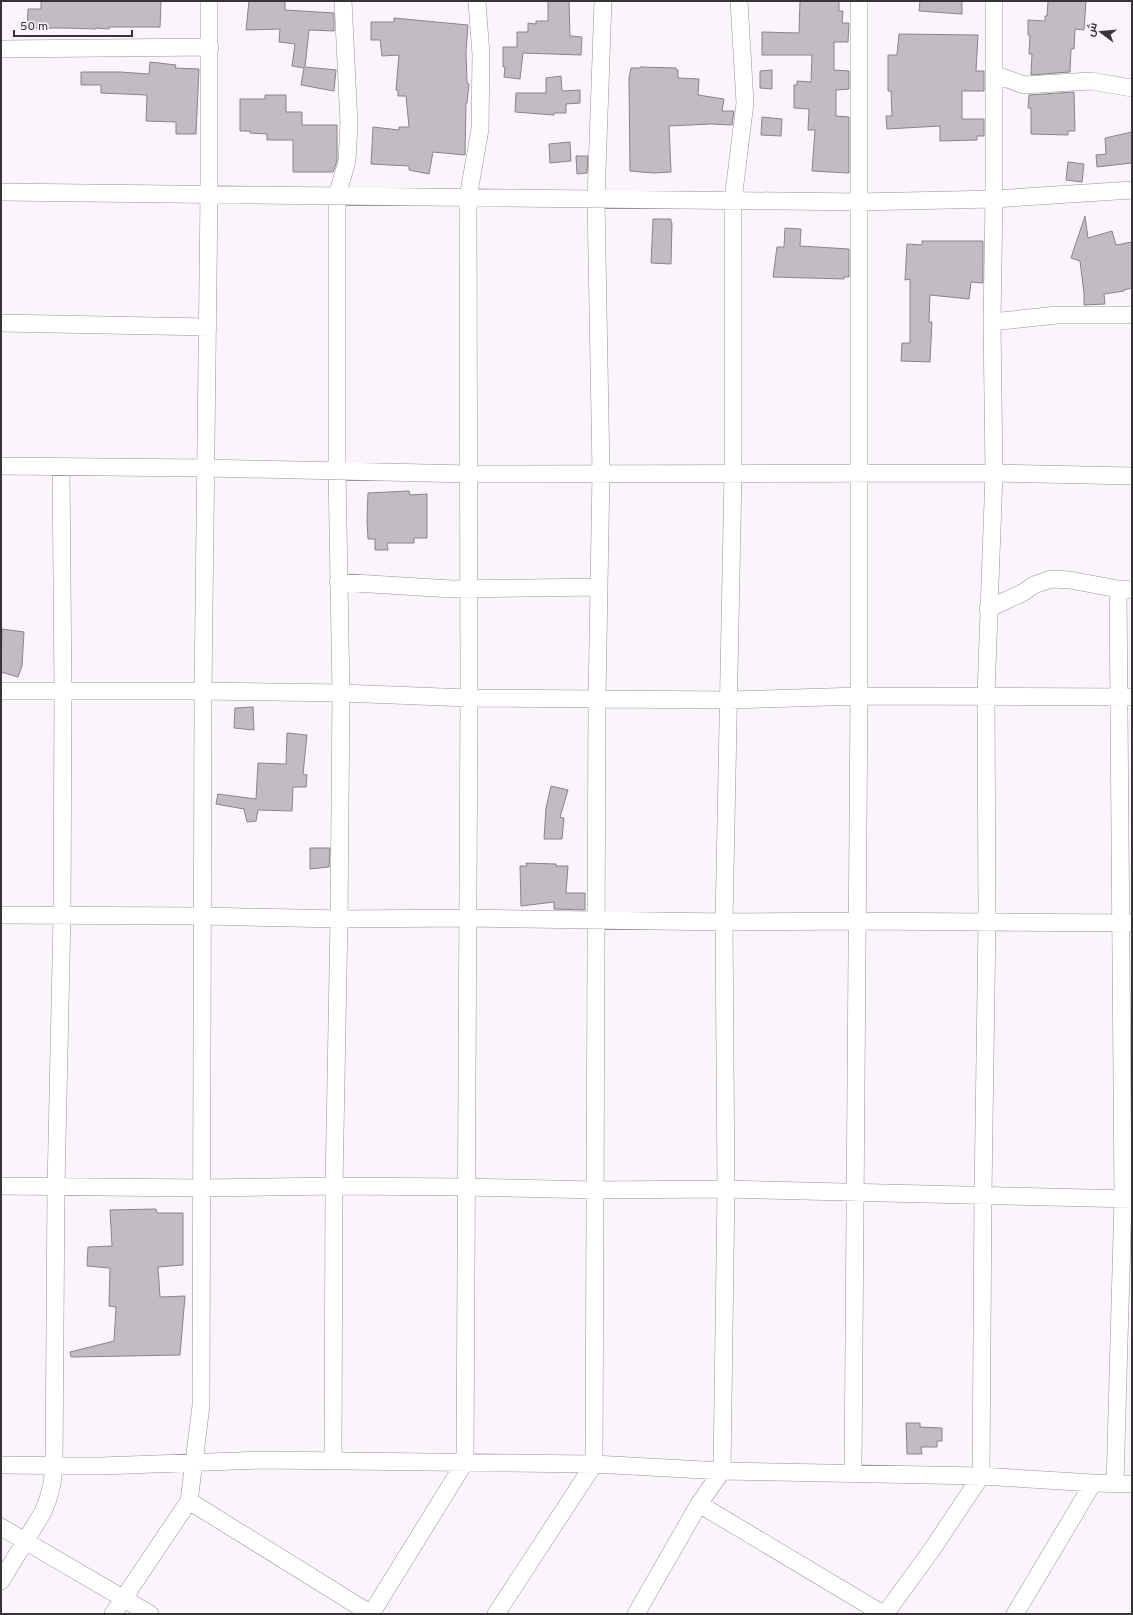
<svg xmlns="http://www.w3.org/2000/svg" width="1133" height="1615" font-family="Overpass,Cairo,sans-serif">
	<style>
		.building { fill: #c1bcc2; stroke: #8a848a }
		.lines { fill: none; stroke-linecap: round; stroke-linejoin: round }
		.minor-casing { stroke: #99939a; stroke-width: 18 }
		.minor { stroke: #fff; stroke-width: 17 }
	</style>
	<rect width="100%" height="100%" fill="#faf4fb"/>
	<path class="building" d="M41,1H161L160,27H109V29L96,28V29L63,28H27L28,9H41Z
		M249,1H285V10L334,13V31L309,30L305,67L336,70L334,91L301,85L304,68L292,66L295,44L279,42L280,29L246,30Z
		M548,1H569L570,36L582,37L581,55L523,53L520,79L504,77L505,67H503V47H517V32H528V23L536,24V21H548Z
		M800,1H839V11H843L842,23H849L848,42H834V70L849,71V89L836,90V116L849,117V173L812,171L815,130H808L809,109L794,108V85H797V81L811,82L812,55H762V32L799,33Z
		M920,1H962V14L919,11Z
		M1048,1H1086L1084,30L1075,29L1074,49H1071L1070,72L1031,75L1032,54H1029L1030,35H1028V20L1045,21V16H1047Z
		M394,18L468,25L466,52L467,83L469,84L467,103H466L465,155L433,152L429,174L409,170V166L371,164L373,127L399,130V127H409L406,96H398V90H396L399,55L382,56L380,40H371V22H394Z
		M899,34L978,35L976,71H984V91H962V119H984V136H977V140L940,141V126L887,129L886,116H892L891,91H888V55H897Z
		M150,62L176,65L175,68L199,69L196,134H176V122L146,121L147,95L101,93V85H81V72H120L149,74Z
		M640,67L676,68V70H678V78L699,79L698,95L724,99L722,111H734L732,125L711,124L669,126L671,172L653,173L630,171L629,78L631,68H640Z
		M772,70V89L760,88V71Z
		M561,76L562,91L580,90V103L566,104V113H554V115L515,112L516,93H546V78Z
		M1074,92L1075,131H1068V135L1031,134V108H1028L1029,95Z
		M265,95H286V112H302V125H337V161L333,172H293V140H267V134L250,133V131H240V99H265Z
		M762,117L782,119L781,136L761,135Z
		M1132,132V163L1097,167L1096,155L1106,154L1105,138Z
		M570,142L571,161L550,163L549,144Z
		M576,156H588L587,173L577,174Z
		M1068,162L1084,164L1082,182L1066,180Z
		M1085,216L1088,238L1112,231L1116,245L1132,242V288L1124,290V291L1104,294L1105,304L1084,305V293L1080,261L1071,258Z
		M653,219H671V223H672L671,264L651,263Z
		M785,228L801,229L800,246L849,249V277H844V279L773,277L777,247H784Z
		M922,241H983V283L971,282L969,299L930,295L929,322H932L930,362L901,361L902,343H910V279L905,280L907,244L922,245Z
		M409,491L410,495L427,494V538H414V543H387L388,550H375V539H368L367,520L368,493Z
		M2,629L24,632L22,666L18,677L1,672Z
		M253,707L254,730L234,728L235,708Z
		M287,733L307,735L303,774L307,775L306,787H293L292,811L258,810L256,821L247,822L244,809L216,804L218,794L256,799L258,763L286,764Z
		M551,786L568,790L560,817L564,818L562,839H544L546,808Z
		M310,848H330L329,867L310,869Z
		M526,863L556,864V866H568L566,893H585V910L554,909V902L521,906L520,866H527Z
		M156,1209L157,1213H183V1265L158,1267L160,1297L185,1296L180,1355L71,1357L70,1352L114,1341L116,1307L109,1306L110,1268L87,1266L88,1247L112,1246L110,1210Z
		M906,1423H920V1427L942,1428V1441H937V1447H921L922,1454H907Z"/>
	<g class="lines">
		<g class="minor-casing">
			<path id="minor" d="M1,49L210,47
				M994,74L1024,85L1091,81L1132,88
				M1,192L859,202L994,199L1132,190
				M992,322L1057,315H1132
				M1,323L208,327
				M1,466L206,468L469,474L994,473L1132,476
				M338,582L452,589L599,587
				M988,609L1022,593L1034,585L1051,579L1070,580L1118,589L1132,590
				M1,691H203L341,693L469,698L729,700L859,696L1132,697
				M1,915L203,916L339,919L467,918L724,922L856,921L1132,923
				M1,1186L201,1188L334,1186L466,1187L595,1190L726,1189L1132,1199
				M333,1461L334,1186L339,919L341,693L337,471V196L347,161L349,123L343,1
				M1,1465L101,1466L263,1460L594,1464L722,1471L981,1476L1093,1483L1132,1484
				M853,1473L859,696V1
				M1115,1484L1123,1199L1118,589
				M189,1501L371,1614
				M699,1504L883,1614
				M1,1527L150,1614
				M1,1581L43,1512L48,1499L52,1484L54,1466L56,1187L62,916L63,691L61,467
				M113,1614L189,1501L201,1406L203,691L209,194V1
				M371,1614L465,1462L469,698L468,198L480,129L481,55L477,1
				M496,1614L594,1464L597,699L601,473L596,199L603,1
				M636,1614L699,1504L722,1471L726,1189L724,922L733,474V200L745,103L739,1
				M885,1614L931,1551L981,1476L983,1195L987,921L986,695L994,473L992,322L994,199V1
				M1015,1614L1093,1483"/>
		</g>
		<use href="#minor" class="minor"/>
	</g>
	<rect width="1133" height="1615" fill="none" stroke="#373437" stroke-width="4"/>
	<g transform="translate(1101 32) rotate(286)" stroke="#faf4fb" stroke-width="3" paint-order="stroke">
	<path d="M0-3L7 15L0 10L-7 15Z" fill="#373437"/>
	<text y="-6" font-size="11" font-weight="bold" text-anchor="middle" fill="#373437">ش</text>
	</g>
	<path d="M14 30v6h118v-6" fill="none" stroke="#373437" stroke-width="2"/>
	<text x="20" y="30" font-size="12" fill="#373437" stroke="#faf4fb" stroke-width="3" paint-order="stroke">50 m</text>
</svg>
